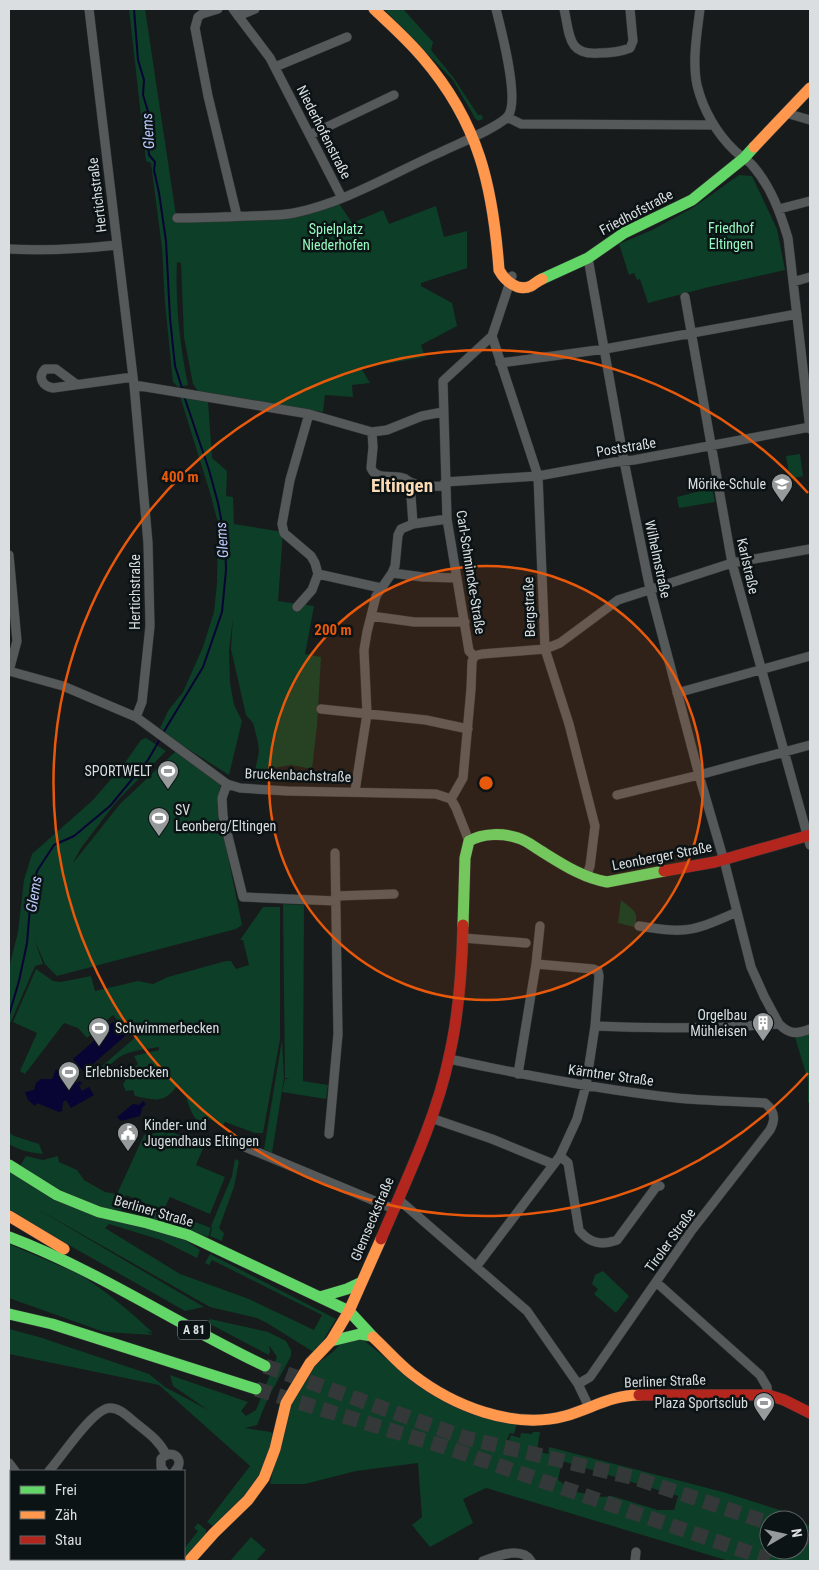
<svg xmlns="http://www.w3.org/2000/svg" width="819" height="1570" font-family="'Roboto Condensed',sans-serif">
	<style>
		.green { fill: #0d3e27; fill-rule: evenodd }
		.water { fill: #080433 }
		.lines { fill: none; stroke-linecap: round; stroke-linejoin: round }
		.stream { stroke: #080433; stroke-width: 2 }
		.highway-tunnel { stroke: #343839; stroke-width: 15; stroke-dasharray: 15 8; stroke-linecap: butt }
		.street-casing { stroke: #323435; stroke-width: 10 }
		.fast-casing { stroke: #323435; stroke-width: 12 }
		.slow-casing { stroke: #323435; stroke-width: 12 }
		.jam-casing { stroke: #323435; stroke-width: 12 }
		.street { stroke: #565959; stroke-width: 9 }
		.fast { stroke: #63d668; stroke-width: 11 }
		.slow { stroke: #ff974d; stroke-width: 11 }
		.jam { stroke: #b3261e; stroke-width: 11 }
		.ring { fill: none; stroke: #e8590c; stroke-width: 2.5 }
		.labels { text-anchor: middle; stroke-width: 5; stroke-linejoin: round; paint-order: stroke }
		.shield { fill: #0c1315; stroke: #9ca1a3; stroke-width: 1 }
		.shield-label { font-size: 12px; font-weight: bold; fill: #dadee0 }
		.street-label { font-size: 14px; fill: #dadee0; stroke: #0c1315 }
		.park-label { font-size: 14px; fill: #95fac1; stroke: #0c1315 }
		.poi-label { font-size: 14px; fill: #dadee0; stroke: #0c1315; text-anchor: end }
		.water-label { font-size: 15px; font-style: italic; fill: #bccafe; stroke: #0c1315 }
		.district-label { font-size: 19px; font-weight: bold; fill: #fadbb6; stroke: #0c1315 }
		.centre { fill: #e8590c; stroke: #0c1315; stroke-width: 2.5 }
		.ring-label { font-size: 15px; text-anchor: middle; font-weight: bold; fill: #e8590c; stroke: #0c1315; stroke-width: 5; stroke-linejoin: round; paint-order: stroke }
	</style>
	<rect width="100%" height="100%" fill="#171b1c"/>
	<path class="green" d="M129,9H145L177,222L237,220L338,202L352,223L383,210L389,224L436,206L444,237L467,231V268L421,283V286L452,303L457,326L421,345L425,357L361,368L370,383L352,385L353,397L325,395L323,412L198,391L193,384L184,337L181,263L177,262C175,303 180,345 188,385L178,387L173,382L165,303L162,248L151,163L146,161Z
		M384,9H403L433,42L431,50L453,77L478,115H482L483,119L478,121L475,118L453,80Z
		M739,175L752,176L777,229L785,270L709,287L648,303L640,279L637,280L634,273L629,275L619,244L652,230L694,207Z
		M180,396L208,401L212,458L227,471L226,496L233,497L234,524L283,532L278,601L314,606L305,654L321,657L317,726L312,769L291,765L262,770L260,782L253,780L259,752L258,742L253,723L246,715L231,649L233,617L229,651L230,683L234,705L242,721L229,775L174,740L160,728L168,711L183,692L203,647L214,612L217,583L218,523L211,496Z
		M800,454L803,476L790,479L786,456Z
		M712,488L715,502L679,508L677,497Z
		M146,738L166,751L116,802L81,848L73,863L120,804L176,751L221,783L217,803L242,925L236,929L57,976L45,964L35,941L43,964L35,966L9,1026V968L18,932L24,880L32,854L93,800L124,764L141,740Z
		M621,900C631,909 641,911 634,927L618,923Z
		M283,904L304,905L303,1081L328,1085L326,1099L282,1092L285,1079H290L285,1078Z
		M263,907H280V1039L263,1133H255L225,1122L222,1127L210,1119L202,1124C186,1114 191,1095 177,1086C164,1104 154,1100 135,1096L133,1090L126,1091L123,1085L127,1077L125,1076L138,1064L134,1056L159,1050V1047C147,1049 134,1050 123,1055C113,1060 108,1070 96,1071V1069L101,1067L138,1035L136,1032L131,1036L113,1015L87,1038L78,1028L64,1023L25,1074L20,1071L37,1033L13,1022L36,969L53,981L61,982L91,976L95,991L138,981L153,984L168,977L226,961H231L236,969L249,965L243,940H240Z
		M810,1029V1103H808V1080L794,1034Z
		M282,1040L284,1078L272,1153L264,1149Z
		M9,1132L14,1136L39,1144L43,1154C31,1153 18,1150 9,1144Z
		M161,1132L166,1133L160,1149L167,1133H174L204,1146L196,1165L225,1177L210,1214L170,1197L163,1211L126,1195L124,1198L178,1221L180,1216L211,1228L208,1237L190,1230L122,1210L100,1209L62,1191L20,1166L26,1156L43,1160L58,1156L59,1162L77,1170L84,1180L105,1192L117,1194L144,1135Z
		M235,1159L239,1161L234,1187L219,1228L224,1233L222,1241L210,1236L212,1229L211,1226L232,1176Z
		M9,1170L127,1223L185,1240L200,1250L197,1258L161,1240L109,1224L105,1228L180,1274L249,1299L314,1330L322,1315L212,1260L209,1265L205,1263L210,1254L336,1319L316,1352L315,1345V1353L267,1323L257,1318L210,1307L34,1207L204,1307L185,1311L9,1211Z
		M9,1244L79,1274C106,1291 130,1311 153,1333L146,1331L153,1335L104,1332L9,1298Z
		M603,1271L629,1296L616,1313L594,1294L598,1289L592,1284L595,1275Z
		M210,1319L268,1332L286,1341L291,1350V1356L268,1398L257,1425L245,1428L271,1432L274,1436L256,1484L213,1526L207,1522L250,1466L159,1385L9,1354V1329L39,1337L149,1374L165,1387L208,1410L173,1386L170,1375L248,1402L241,1411L246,1416L256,1410L277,1357L269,1345L270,1351L269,1355L208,1323Z
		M362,1339L412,1379L517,1423L514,1434L510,1433L507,1440H509L511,1435L520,1438L521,1433L532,1434L533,1432H540L537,1451L548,1454L549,1447L723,1492L786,1512L810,1526V1561H729L486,1488L463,1499L473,1523L430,1547L412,1525L422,1517L418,1463L356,1471L305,1484H270L285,1417L309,1370L334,1351L341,1343ZM562,1461L678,1496L674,1510H658L612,1496L603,1497L577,1492L558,1480ZM769,1520H799V1550H769Z
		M198,1523L206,1530V1535L184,1561H174L176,1559H184V1549L198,1531L194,1528Z
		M251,1537L266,1550L256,1561H230Z"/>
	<path class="water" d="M113,1022L125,1036L84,1072L73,1059L110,1027L109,1025Z
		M56,1069C63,1074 65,1081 74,1084L80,1081L82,1084L79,1085L82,1091L89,1087L94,1095L71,1108L66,1100L63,1102L62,1111L59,1112L37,1103L35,1106L28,1100L25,1092L34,1090L36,1083L41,1079H52Z
		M143,1101L146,1104L142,1108L140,1116L121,1121L117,1117L133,1104L139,1105Z"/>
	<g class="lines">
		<path class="stream" d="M134,9L138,60L144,80L143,95L150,118L147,137L149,155L155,162L154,170L159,193L166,241L170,318L175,366L183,391
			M163,733L203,667L222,612L226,570L225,540L218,503L209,470L184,396
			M9,1015L19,981L27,943L31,895L37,871L54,845L74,836L110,806L148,760L160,739"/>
		<path class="highway-tunnel" d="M265,1366L466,1438L635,1478L769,1523
			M256,1389L445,1447L759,1556L769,1561
			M799,1535L810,1540"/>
		<g class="street-casing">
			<path id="street" d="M89,9L134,385L148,543L150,626L142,702L136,717
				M218,9L202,14L198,17L195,28L208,96L237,216
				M233,9L270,58L342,198
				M564,9C570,34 567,56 599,53C610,53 620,52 630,48L633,41L630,9
				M700,9C697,33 692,61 697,85C703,110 717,134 735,151C741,157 748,160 753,166C771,187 780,212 788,238L810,429
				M238,16L255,9
				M275,67L347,37
				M786,113L810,120
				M507,117L521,124L714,125
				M310,135L394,95
				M779,209L810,201
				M177,218C201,218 225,217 249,216C264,215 280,216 294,213C347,202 393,173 441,152C455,145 500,127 508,116C520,100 501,29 496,9
				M9,249C45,251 81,249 117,245
				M588,258L624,461L650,589L699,775L725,864L751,967L764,996L779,1024
				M793,282L810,277
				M685,297L732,563L810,845
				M492,336L538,476L545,649L569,724L595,826L590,866L586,877
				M500,363L605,349L797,314
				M76,384L56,369H45C37,378 43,386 53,388L133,377
				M134,385L309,414L372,432L387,430L422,416L443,412
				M372,432L373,447L371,468C376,481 392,474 403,478C406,478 407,481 410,482C421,488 433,486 445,486
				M410,482L413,524
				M445,482L538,476L615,462L634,460L810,427
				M9,555L17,641L9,671
				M392,573L423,577L457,578
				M318,574L381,588
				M297,607L312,590L318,574L315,563L311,556L284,533L282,524L290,480L309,414
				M371,616L414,622H465
				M474,656L469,651L447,519L443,381L492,336L512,276
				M474,656L482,654L545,649L560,643L618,600L732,563L810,549
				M9,671L63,686L136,717L227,784L240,788L287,791L436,794L451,799L456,808L469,841
				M677,693L810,656
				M321,709L426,720L468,729
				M227,784L222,798L223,816L243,897L336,901
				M355,791L367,714L364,650L367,632L376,596L392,573L395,566L398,535L401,529L413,524L447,519
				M617,795L699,775L810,745
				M451,799L463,778L471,689L472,662L474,656
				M336,896L394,894
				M639,926C653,928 667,931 682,930C701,929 720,919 737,912
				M463,938L526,943
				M595,1026C657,1029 718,1028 779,1024C790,1035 797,1034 810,1029
				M449,1059C524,1075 600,1090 677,1098C706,1101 736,1101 765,1103C775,1111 776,1119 770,1130L692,1230L590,1377L578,1384
				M518,1074L536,964L540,926
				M431,1118L492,1139L553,1164
				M329,1134L338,1034L335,853
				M245,1147L394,1209
				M560,1156L568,1163L579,1230C589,1243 601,1246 617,1240L656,1187L660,1186
				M398,1199L527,1311L578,1384L589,1407
				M476,1267L560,1156L577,1119L586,1085L595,1026L599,976L598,971L593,969L536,964
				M656,1282L760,1375L767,1387L768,1395
				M9,1463L15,1471
				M49,1471C61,1458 93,1408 110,1408C121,1408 129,1418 137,1424C148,1433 160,1441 166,1455
				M164,1471L161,1467V1459C172,1447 186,1460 175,1471
				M483,1561C497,1556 522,1546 531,1561
				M635,1561L636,1552"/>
		</g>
		<g class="fast-casing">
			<path id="fast" d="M542,279L588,258L624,233L692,200L744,158L754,147
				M463,925L465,858L469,841C483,833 503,833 518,838C526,840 534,847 541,851C562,864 583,878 607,882L664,871
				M9,1165L57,1195L99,1212L147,1223L188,1235L349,1311L373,1337
				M9,1237C99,1271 178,1325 265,1366
				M320,1297L347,1289L360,1283
				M9,1314L52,1324L256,1389
				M331,1341L360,1334L372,1336"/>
		</g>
		<g class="slow-casing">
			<path id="slow" d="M374,9C391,25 408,40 423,58C479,123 493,187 499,270C505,281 518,292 531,286C534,284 538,281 542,279
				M754,147L810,88
				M9,1216L64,1249
				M373,1337C386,1349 398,1363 412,1374C453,1406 513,1430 565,1416C590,1409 612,1395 639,1395
				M57,1559L60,1561
				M189,1561L214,1533L248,1500L264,1478L275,1449L286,1403L310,1363L331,1341L349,1311L381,1239"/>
		</g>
		<g class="jam-casing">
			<path id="jam" d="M664,871L715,862L810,835
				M381,1239C405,1183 437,1117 449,1057C459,1014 462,970 463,925
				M639,1395H768L784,1400L810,1413
				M9,1520L11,1522"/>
		</g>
		<use href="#street" class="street"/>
		<use href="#fast" class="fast"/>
		<use href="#slow" class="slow"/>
		<use href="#jam" class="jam"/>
	</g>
	<circle cx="486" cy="783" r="217" fill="#e8590c" fill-opacity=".12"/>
	<g class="ring">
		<circle cx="486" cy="783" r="217"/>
		<path d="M808 1073A433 433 0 1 1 808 493"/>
	</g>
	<defs>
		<g id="school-pin" transform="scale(1.125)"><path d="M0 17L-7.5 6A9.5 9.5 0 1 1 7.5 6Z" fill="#969a9b" stroke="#0c1315"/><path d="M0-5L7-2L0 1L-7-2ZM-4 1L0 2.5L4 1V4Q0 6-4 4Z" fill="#fff"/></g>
		<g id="stadium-pin" transform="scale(1.125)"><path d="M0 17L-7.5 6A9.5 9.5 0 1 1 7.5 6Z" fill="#969a9b" stroke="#0c1315"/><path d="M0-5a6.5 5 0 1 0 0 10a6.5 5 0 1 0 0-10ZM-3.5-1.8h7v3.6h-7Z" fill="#fff"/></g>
		<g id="building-pin" transform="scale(1.125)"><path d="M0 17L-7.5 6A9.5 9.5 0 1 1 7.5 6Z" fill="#969a9b" stroke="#0c1315"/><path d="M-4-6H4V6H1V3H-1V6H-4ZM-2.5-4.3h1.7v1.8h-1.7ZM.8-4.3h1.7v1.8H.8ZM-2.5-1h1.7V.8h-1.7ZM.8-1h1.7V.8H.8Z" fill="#fff"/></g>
		<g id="civic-pin" transform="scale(1.125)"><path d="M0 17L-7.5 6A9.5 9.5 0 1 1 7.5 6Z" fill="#969a9b" stroke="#0c1315"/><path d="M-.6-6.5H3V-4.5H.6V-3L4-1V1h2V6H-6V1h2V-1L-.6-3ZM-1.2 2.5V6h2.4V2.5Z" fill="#fff"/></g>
	</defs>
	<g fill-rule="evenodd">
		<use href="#school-pin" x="782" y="484"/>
		<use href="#stadium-pin" x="168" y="771"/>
		<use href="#stadium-pin" x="159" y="818"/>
		<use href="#building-pin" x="763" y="1023"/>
		<use href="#stadium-pin" x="99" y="1028"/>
		<use href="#stadium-pin" x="69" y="1072"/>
		<use href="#civic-pin" x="128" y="1133"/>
		<use href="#stadium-pin" x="764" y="1403"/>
	</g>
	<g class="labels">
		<rect class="shield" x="178" y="1320.5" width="32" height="19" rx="4"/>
		<g class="shield-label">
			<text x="194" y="1334">A 81</text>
		</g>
		<g class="street-label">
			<text transform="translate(324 132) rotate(63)" y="5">Niederhofenstraße</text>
			<text transform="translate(97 195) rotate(-97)" y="5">Hertichstraße</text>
			<text transform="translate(636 212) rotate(-28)" y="5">Friedhofstraße</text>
			<text transform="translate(626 447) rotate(-9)" y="5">Poststraße</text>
			<text transform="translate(658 559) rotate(78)" y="5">Wilhelmstraße</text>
			<text transform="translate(748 566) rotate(77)" y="5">Karlstraße</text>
			<text transform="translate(471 572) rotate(81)" y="5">Carl-Schmincke-Straße</text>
			<text transform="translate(135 592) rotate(-90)" y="5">Hertichstraße</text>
			<text transform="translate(529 607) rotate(-92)" y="5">Bergstraße</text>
			<text transform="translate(298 775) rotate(2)" y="5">Bruckenbachstraße</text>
			<text transform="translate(662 856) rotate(-11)" y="5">Leonberger Straße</text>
			<text transform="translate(611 1075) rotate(8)" y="5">Kärntner Straße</text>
			<text transform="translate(154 1211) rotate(16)" y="5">Berliner Straße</text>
			<text transform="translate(372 1219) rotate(-67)" y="5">Glemseckstraße</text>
			<text transform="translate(670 1240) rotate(-54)" y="5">Tiroler Straße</text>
			<text transform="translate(665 1381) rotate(-2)" y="5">Berliner Straße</text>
		</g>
		<g class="park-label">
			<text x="731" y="233">Friedhof<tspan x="731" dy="16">Eltingen</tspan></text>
			<text x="336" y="234">Spielplatz<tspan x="336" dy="16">Niederhofen</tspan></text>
		</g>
		<g class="poi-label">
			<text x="766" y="489">Mörike-Schule</text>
			<text x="152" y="776">SPORTWELT</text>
			<text x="175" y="815" text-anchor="start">SV<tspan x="175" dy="16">Leonberg/Eltingen</tspan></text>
			<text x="747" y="1020">Orgelbau<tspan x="747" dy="16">Mühleisen</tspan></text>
			<text x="115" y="1033" text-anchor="start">Schwimmerbecken</text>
			<text x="85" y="1077" text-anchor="start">Erlebnisbecken</text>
			<text x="144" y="1130" text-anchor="start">Kinder- und<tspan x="144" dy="16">Jugendhaus Eltingen</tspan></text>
			<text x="748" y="1408">Plaza Sportsclub</text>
		</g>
		<g class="water-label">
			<text transform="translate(148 131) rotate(-94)" y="5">Glems</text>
			<text transform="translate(222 540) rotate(-94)" y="5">Glems</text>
			<text transform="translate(34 894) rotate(-81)" y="5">Glems</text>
		</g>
		<g class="district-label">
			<text x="402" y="492">Eltingen</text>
		</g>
	</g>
	<circle cx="486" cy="783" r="8" class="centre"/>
	<g class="ring-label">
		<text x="180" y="482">400 m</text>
		<text x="333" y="635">200 m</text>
	</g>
	<rect width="819" height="1570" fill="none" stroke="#dadee0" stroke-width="20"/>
	<rect x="10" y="1470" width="175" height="90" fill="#0c1315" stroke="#5e6466"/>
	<rect x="20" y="1486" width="25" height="8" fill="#63d668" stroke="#5e6466"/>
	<text x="55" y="1495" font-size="15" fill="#dadee0">Frei</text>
	<rect x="20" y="1511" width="25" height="8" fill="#ff974d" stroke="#5e6466"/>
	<text x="55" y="1520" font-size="15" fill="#dadee0">Zäh</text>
	<rect x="20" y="1536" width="25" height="8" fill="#b3261e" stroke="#5e6466"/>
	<text x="55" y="1545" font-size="15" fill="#dadee0">Stau</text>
	<g transform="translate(784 1535) rotate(81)"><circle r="24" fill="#0c1315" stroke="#5e6466"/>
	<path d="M0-4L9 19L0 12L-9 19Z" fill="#969a9b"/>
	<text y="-8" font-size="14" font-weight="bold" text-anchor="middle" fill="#dadee0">N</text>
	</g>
</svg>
